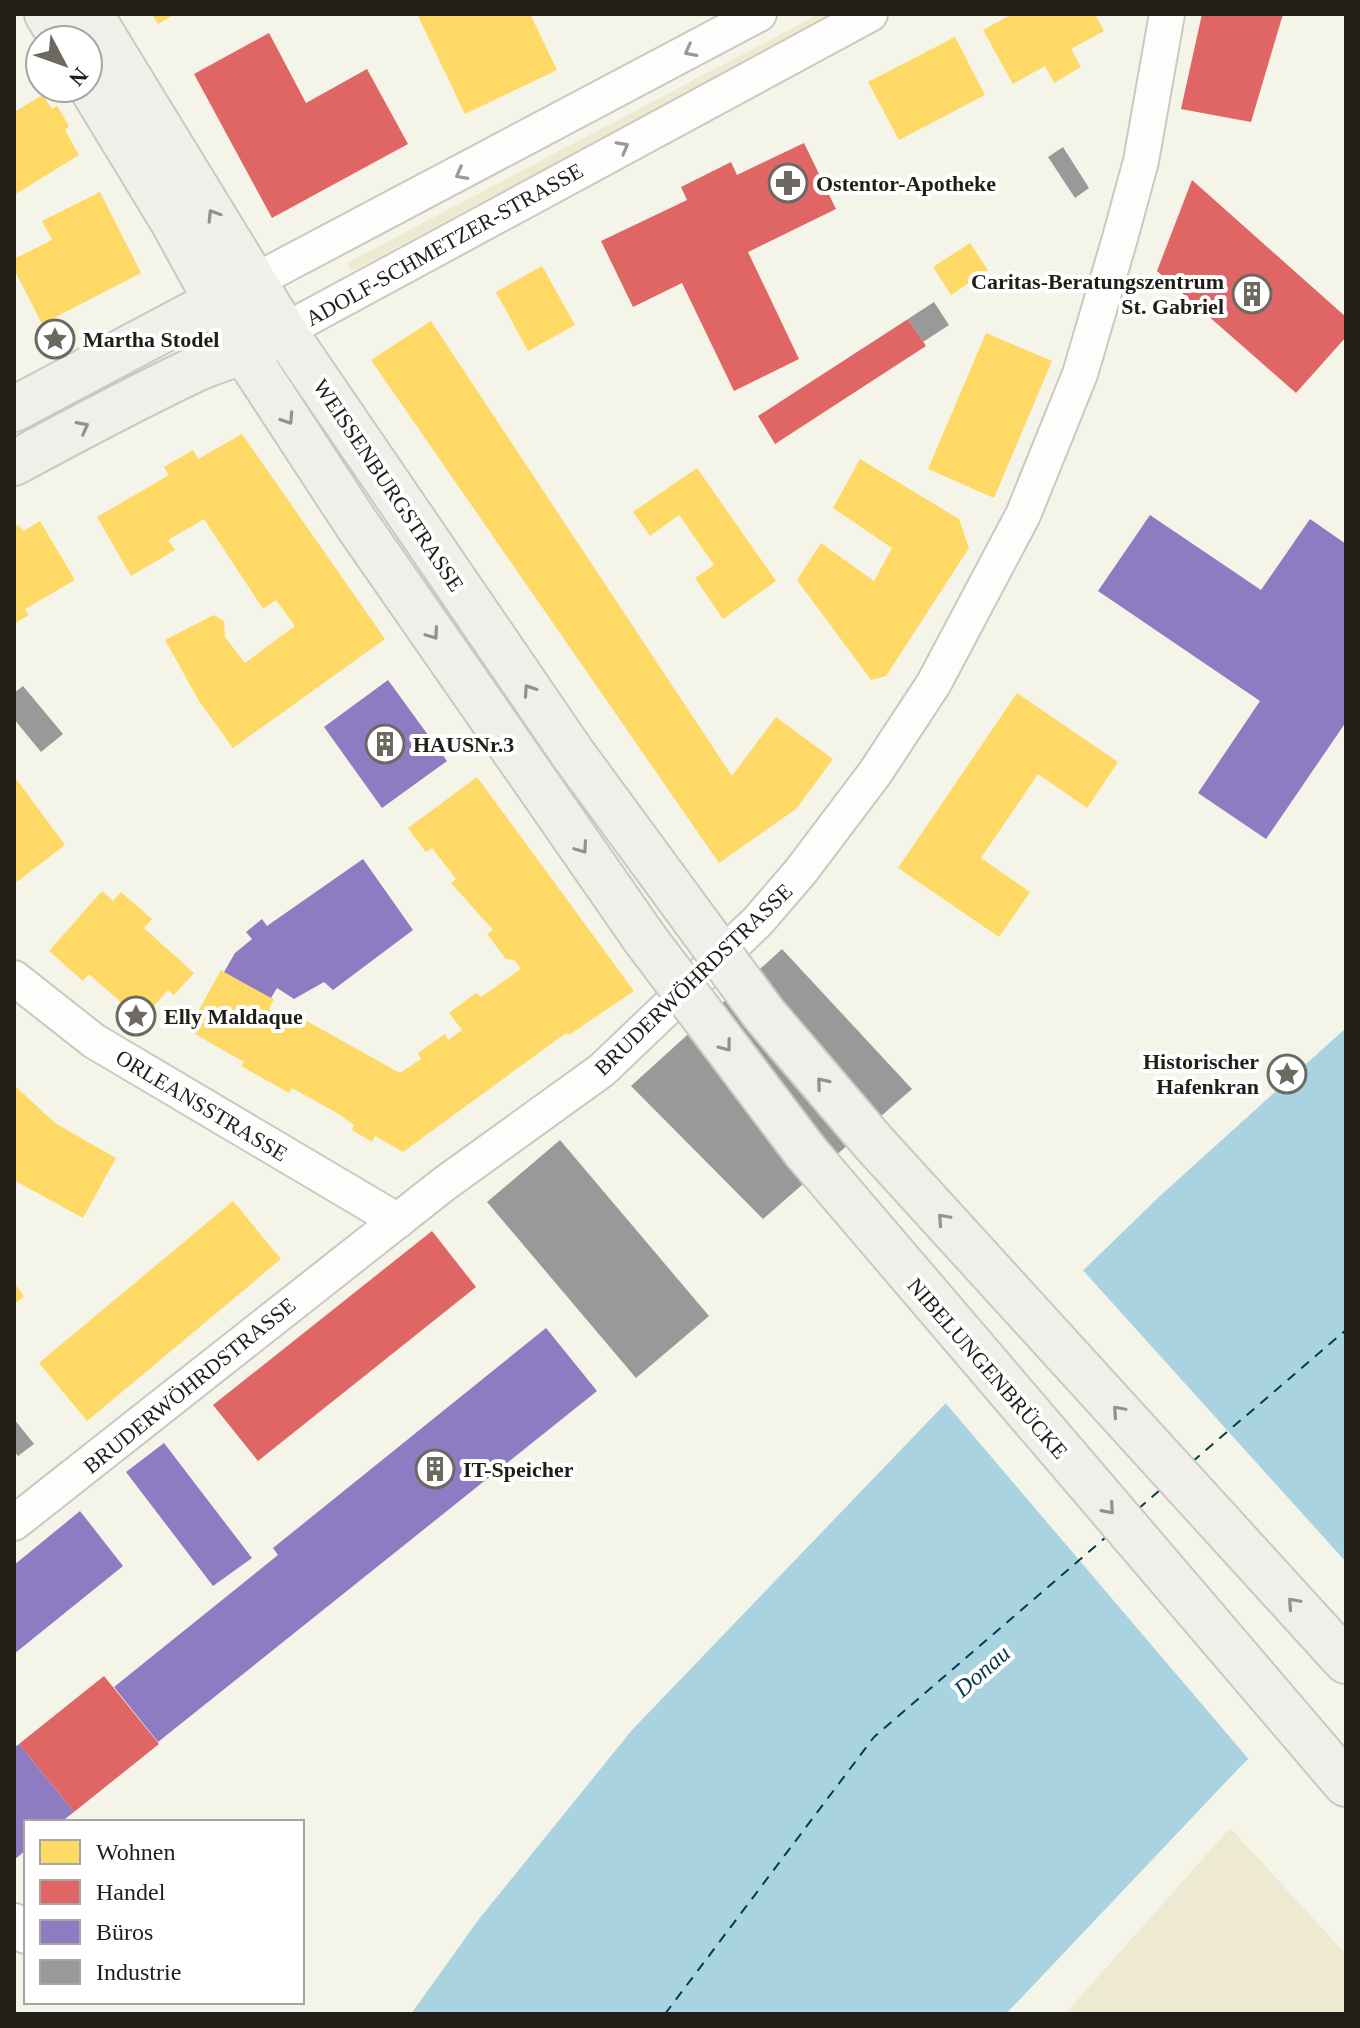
<svg xmlns="http://www.w3.org/2000/svg" width="1360" height="2028" font-family="Georgia,serif">
	<style>
		.green { fill: #eeead2 }
		.water { fill: #a9d3e0 }
		.pier { fill: #f5f4e9 }
		.homes { fill: #ffd966 }
		.shops { fill: #e06666 }
		.offices { fill: #8e7cc3 }
		.industry { fill: #999 }
		.lines { fill: none; stroke-linecap: round; stroke-linejoin: round }
		.ferry { stroke: #043b4c; stroke-width: 2; stroke-dasharray: 10 8; stroke-linecap: butt }
		.street-casing { stroke: #cac9c0; stroke-width: 38 }
		.secondary-casing { stroke: #cac9c0; stroke-width: 48 }
		.street { stroke: #fefdfc; stroke-width: 34 }
		.secondary { stroke: #f0efe9; stroke-width: 44 }
		.secondary-bridge-casing { stroke: #cac9c0; stroke-width: 48; stroke-linecap: butt }
		.secondary-bridge { stroke: #f0efe9; stroke-width: 44 }
		.oneway { stroke: #9a9995 }
		.oneway2 { stroke: #92918a }
		.labels { text-anchor: middle; stroke-width: 8; stroke-linejoin: round; paint-order: stroke }
		.poi-label { font-size: 22px; font-weight: bold; fill: #201e17; stroke: #fff; text-anchor: start }
		.street-label { font-size: 22px; fill: #201e17; stroke: #fff }
		.water-label { font-size: 24px; font-style: italic; fill: #043b4c; stroke: #fff }
	</style>
	<rect width="100%" height="100%" fill="#f5f4e9"/>
	<path class="green" d="M819,14H837L352,271L347,263Z
		M1230,1828L1346,1954V2014H1065Z"/>
	<path class="water" d="M1346,1028V1664L1240,1767L1006,2014H411L479,1919L632,1730L943,1406L1161,1195Z"/>
	<path class="pier" d="M1080,1267L1346,1562V1669L1251,1762L943,1400Z"/>
	<path class="homes" d="M152,14H175L158,24Z
		M417,14H530L557,70L465,114Z
		M1012,14H1095L1104,31L1071,49L1081,67L1054,83L1045,66L1013,84L983,30Z
		M955,37L985,95L899,140L868,82Z
		M43,95L52,109L57,106L69,126L65,130L79,155L14,195V112Z
		M100,192L141,273L42,324L14,269V259L52,240L42,221Z
		M970,243L988,270L951,295L933,267Z
		M542,266L575,325L528,351L496,292Z
		M431,321L732,776L776,717L833,759L796,809L719,863L371,360Z
		M986,333L1052,361L994,498L928,469Z
		M242,434L385,639L233,748L199,701L165,640L214,615L224,621L225,637L245,663L295,626L276,600L263,609L204,519L168,540L175,550L131,576L97,517L169,475L164,467L193,450L198,459Z
		M860,459L959,519L969,548L886,676L871,680L797,580L821,543L874,581L892,548L833,508Z
		M697,468L776,581L723,619L695,578L714,565L679,515L650,536L633,512Z
		M40,521L75,580L25,609L29,615L14,624V527L18,525L24,531Z
		M1017,693L1118,762L1087,808L1038,774L981,858L1030,892L999,937L898,868Z
		M14,776L65,845L14,884Z
		M477,777L634,991L569,1035L566,1033L403,1152L375,1136L372,1142L352,1130L354,1125L337,1113L292,1088L289,1093L241,1066L244,1062L188,1030L221,970L274,999L269,1009L287,1017L294,1014L400,1073L421,1059L418,1053L445,1034L448,1040L462,1030L449,1013L476,993L481,997L521,969L514,960L506,959L487,934L493,930L451,883L456,879L432,848L426,852L408,828Z
		M102,891L113,901L121,892L152,919L144,928L194,973L174,995L168,990L141,1020L89,974L83,981L49,951Z
		M14,1085L55,1123L116,1158L83,1218L14,1180Z
		M233,1201L281,1259L87,1421L39,1363Z
		M14,1283L24,1296L14,1305Z"/>
	<path class="shops" d="M1202,14H1283L1251,122L1181,109Z
		M269,33L306,103L367,69L408,144L272,218L194,74Z
		M804,143L836,209L748,252L799,359L734,391L682,283L633,307L601,241L687,200L681,187L731,162L737,175Z
		M1192,180L1346,317V337L1296,393L1157,271Z
		M908,319L926,346L775,444L758,416Z
		M432,1231L476,1287L258,1461L213,1405Z
		M104,1676L159,1744L74,1812L19,1744Z"/>
	<path class="offices" d="M1150,515L1261,590L1310,519L1346,544V722L1266,839L1198,793L1260,701L1098,591Z
		M388,680L447,761L382,808L324,727Z
		M363,859L413,930L333,990L324,982L294,999L277,988L271,998L224,972L235,953L252,939L246,932L262,919L267,926Z
		M546,1328L597,1391L158,1742L114,1687L278,1555L273,1548Z
		M164,1443L252,1558L213,1586L126,1472Z
		M80,1511L123,1566L14,1654V1565Z
		M19,1744L74,1812L61,1822H26V1850L14,1860V1748Z"/>
	<path class="industry" d="M1063,147L1089,188L1075,198L1048,157Z
		M934,302L949,325L923,342L908,319Z
		M23,686L63,734L41,752L14,719V693Z
		M782,949L912,1089L763,1219L631,1086Z
		M560,1140L709,1316L636,1378L487,1202Z
		M14,1419L34,1444L18,1456L14,1451Z"/>
	<g class="lines">
		<path class="ferry" d="M1192,1462L1346,1330
			M1138,1509L1160,1490
			M665,2014L874,1737L1106,1537"/>
		<g class="street-casing">
			<path id="street" d="M253,282L759,14
				M284,331L870,14
				M14,978L94,1041L398,1221
				M14,1523L444,1184L602,1070L758,921L801,871L875,773L934,683L1023,515L1080,374L1120,238L1141,161L1167,14
				M14,1921L26,1936"/>
		</g>
		<g class="secondary-casing">
			<path id="secondary" d="M47,14L63,40
				M90,14L284,331L573,754L711,942
				M88,82L172,220L245,353L356,523L645,939
				M14,409L244,287
				M14,463C73,431 133,399 194,370C219,358 244,354 268,340
				M764,1014L873,1142L1346,1661
				M805,1151L1346,1784"/>
		</g>
		<use href="#street" class="street"/>
		<use href="#secondary" class="secondary"/>
		<g class="secondary-bridge-casing">
			<path id="secondary-bridge" d="M645,939L805,1151
				M711,942L764,1014"/>
		</g>
		<use href="#secondary-bridge" class="secondary-bridge"/>
	</g>
	<defs><path id="oneway-chevron" d="M-2-3.5L2.5 0L-2 3.5" fill="none" stroke-width="1.6" stroke-linecap="round" stroke-linejoin="round" transform="scale(2)"/></defs>
	<g class="oneway">
		<use href="#oneway-chevron" transform="translate(690 51) rotate(152)"/>
		<use href="#oneway-chevron" transform="translate(623 147) rotate(-29)"/>
		<use href="#oneway-chevron" transform="translate(461 174) rotate(152)"/>
	</g>
	<g class="oneway2">
		<use href="#oneway-chevron" transform="translate(213 215) rotate(-122)"/>
		<use href="#oneway-chevron" transform="translate(288 419) rotate(57)"/>
		<use href="#oneway-chevron" transform="translate(83 427) rotate(-28)"/>
		<use href="#oneway-chevron" transform="translate(433 634) rotate(55)"/>
		<use href="#oneway-chevron" transform="translate(529 690) rotate(-124)"/>
		<use href="#oneway-chevron" transform="translate(582 848) rotate(55)"/>
		<use href="#oneway-chevron" transform="translate(726 1046) rotate(53)"/>
		<use href="#oneway-chevron" transform="translate(822 1083) rotate(-130)"/>
		<use href="#oneway-chevron" transform="translate(943 1219) rotate(-132)"/>
		<use href="#oneway-chevron" transform="translate(1118 1411) rotate(-132)"/>
		<use href="#oneway-chevron" transform="translate(1109 1509) rotate(49)"/>
		<use href="#oneway-chevron" transform="translate(1293 1603) rotate(-132)"/>
	</g>
	<defs>
		<g id="pharmacy-ring" transform="scale(2)"><circle r="9.5" fill="#fff" stroke="#6b6960" stroke-width="1.5"/><path d="M-2-6h4v4h4v4h-4v4h-4v-4h-4v-4h4Z" fill="#6b6960"/></g>
		<g id="building-ring" transform="scale(2)"><circle r="9.5" fill="#fff" stroke="#6b6960" stroke-width="1.5"/><path d="M-4-6H4V6H1V3H-1V6H-4ZM-2.5-4.3h1.7v1.8h-1.7ZM.8-4.3h1.7v1.8H.8ZM-2.5-1h1.7V.8h-1.7ZM.8-1h1.7V.8H.8Z" fill="#6b6960"/></g>
		<g id="sight-ring" transform="scale(2)"><circle r="9.5" fill="#fff" stroke="#6b6960" stroke-width="1.5"/><path d="M0-6L1.8-2.2L6-1.7L2.9 1.2L3.7 5.4L0 3.3L-3.7 5.4L-2.9 1.2L-6-1.7L-1.8-2.2Z" fill="#6b6960"/></g>
	</defs>
	<g fill-rule="evenodd">
		<use href="#pharmacy-ring" x="788" y="183"/>
		<use href="#building-ring" x="1252" y="294"/>
		<use href="#sight-ring" x="55" y="339"/>
		<use href="#building-ring" x="385" y="744"/>
		<use href="#sight-ring" x="136" y="1016"/>
		<use href="#sight-ring" x="1287" y="1074"/>
		<use href="#building-ring" x="435" y="1469"/>
	</g>
	<g class="labels">
		<g class="poi-label">
			<text x="816" y="191">Ostentor-Apotheke</text>
			<text x="1224" y="289" text-anchor="end">Caritas-Beratungszentrum<tspan x="1224" dy="25">St. Gabriel</tspan></text>
			<text x="83" y="347">Martha Stodel</text>
			<text x="413" y="752">HAUSNr.3</text>
			<text x="164" y="1024">Elly Maldaque</text>
			<text x="1259" y="1069" text-anchor="end">Historischer<tspan x="1259" dy="25">Hafenkran</tspan></text>
			<text x="463" y="1477">IT-Speicher</text>
		</g>
		<g class="street-label">
			<text transform="translate(444 244) rotate(-29)" y="8">ADOLF-SCHMETZER-STRASSE</text>
			<text transform="translate(389 485) rotate(56)" y="8">WEISSENBURGSTRASSE</text>
			<text transform="translate(693 979) rotate(-44)" y="8">BRUDERWÖHRDSTRASSE</text>
			<text transform="translate(202 1105) rotate(31)" y="8">ORLEANSSTRASSE</text>
			<text transform="translate(988 1368) rotate(49)" y="8">NIBELUNGENBRÜCKE</text>
			<text transform="translate(189 1385) rotate(-39)" y="8">BRUDERWÖHRDSTRASSE</text>
		</g>
		<g class="water-label">
			<text transform="translate(982 1671) rotate(-41)" y="8">Donau</text>
		</g>
	</g>
	<rect width="1360" height="2028" fill="none" stroke="#201e17" stroke-width="32"/>
	<rect x="24" y="1820" width="280" height="184" fill="#ffffff" stroke="#a6a5a2" stroke-width="2"/>
	<rect x="40" y="1840" width="40" height="24" fill="#ffd966" stroke="#a6a5a2" stroke-width="2"/>
	<text x="96" y="1860" font-size="24" fill="#201e17">Wohnen</text>
	<rect x="40" y="1880" width="40" height="24" fill="#e06666" stroke="#a6a5a2" stroke-width="2"/>
	<text x="96" y="1900" font-size="24" fill="#201e17">Handel</text>
	<rect x="40" y="1920" width="40" height="24" fill="#8e7cc3" stroke="#a6a5a2" stroke-width="2"/>
	<text x="96" y="1940" font-size="24" fill="#201e17">Büros</text>
	<rect x="40" y="1960" width="40" height="24" fill="#999999" stroke="#a6a5a2" stroke-width="2"/>
	<text x="96" y="1980" font-size="24" fill="#201e17">Industrie</text>
	<g transform="translate(64 64) rotate(131)"><circle r="38" fill="#ffffff" stroke="#a6a5a2" stroke-width="2"/>
	<path d="M0-6L14 30L0 20L-14 30Z" fill="#6b6960"/>
	<text y="-12" font-size="22" font-weight="bold" text-anchor="middle" fill="#201e17">N</text>
	</g>
</svg>
